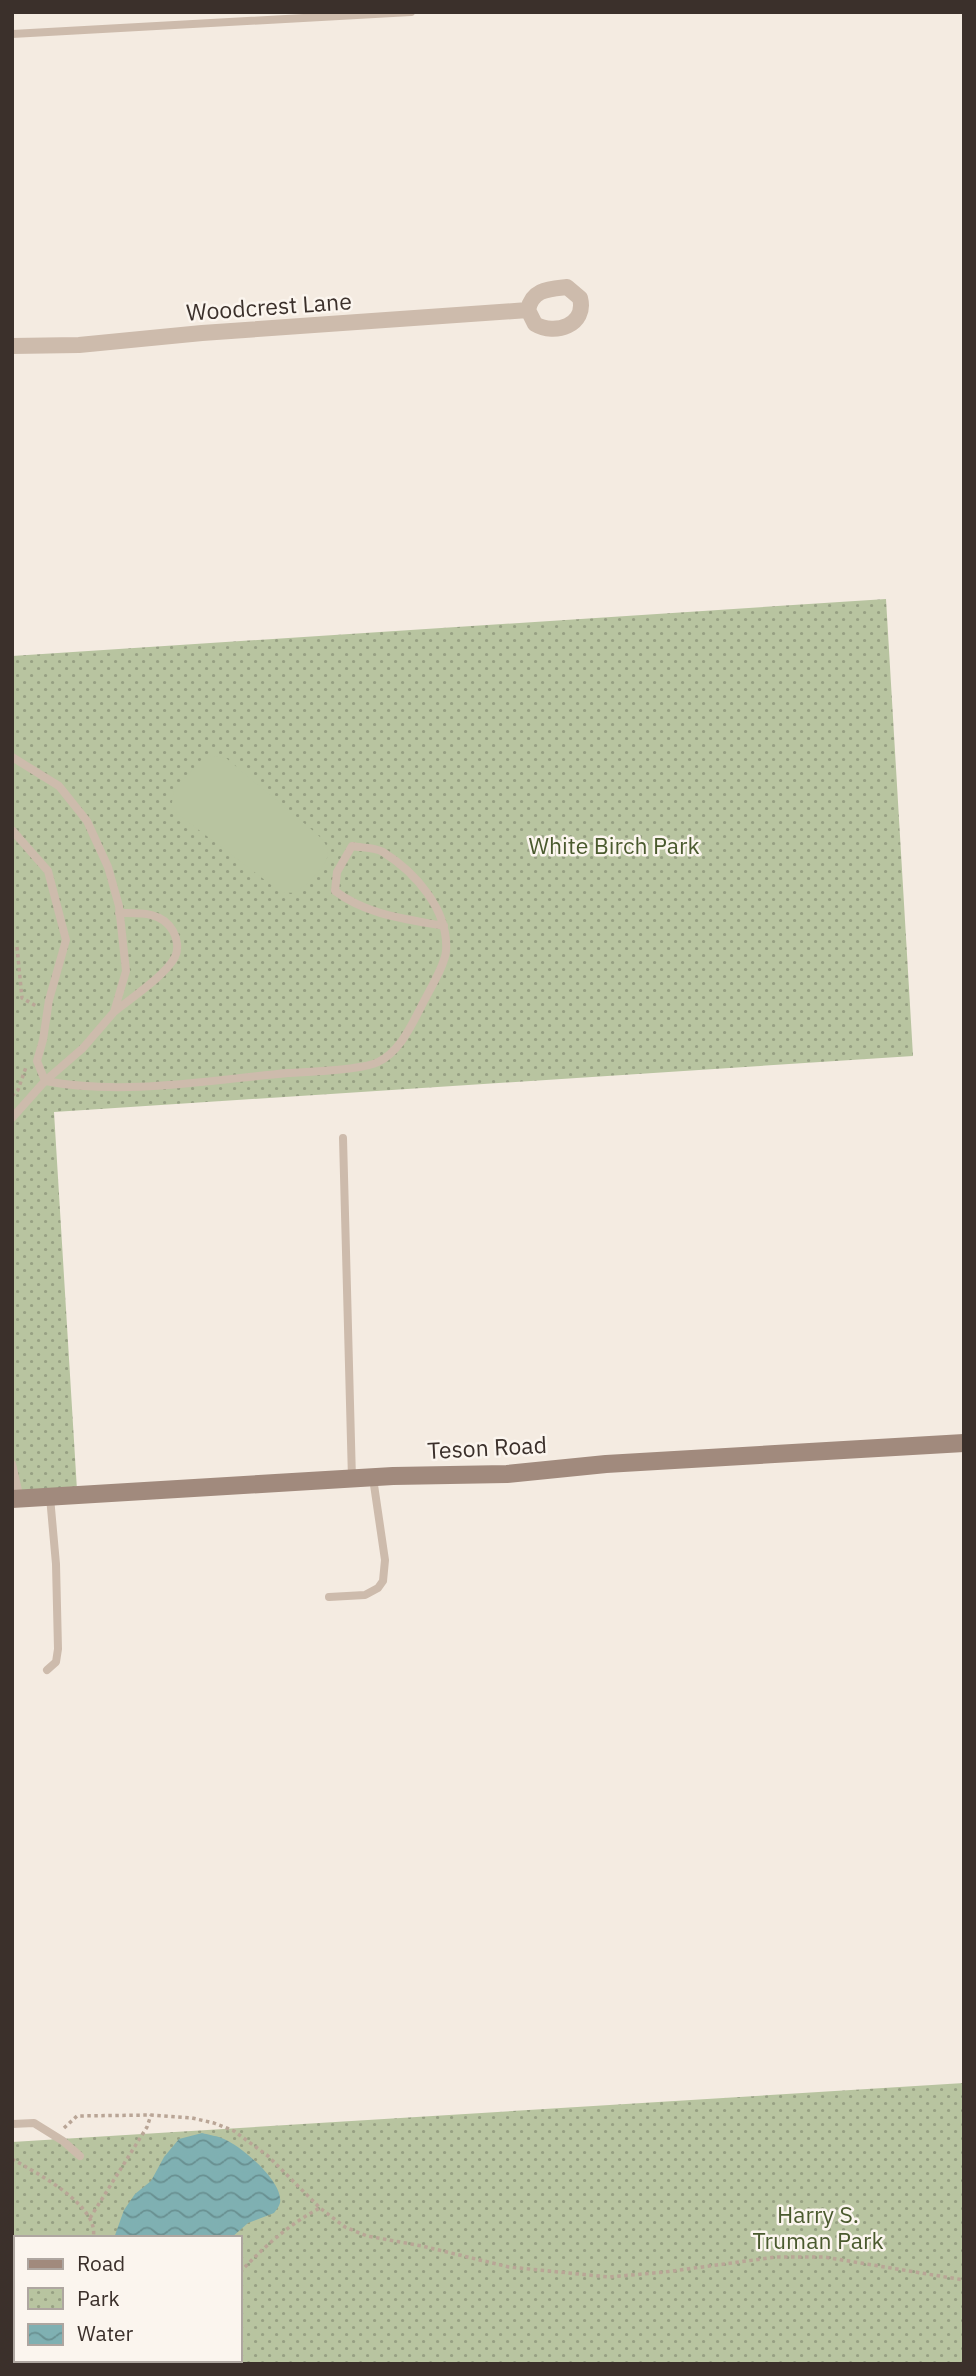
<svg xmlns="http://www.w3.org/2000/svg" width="976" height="2376" font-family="'IBM Plex Sans',sans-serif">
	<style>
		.park { fill: url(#park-dots); fill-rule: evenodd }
		.pitch { fill: #b8c4a0 }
		.water { fill: url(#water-waves) }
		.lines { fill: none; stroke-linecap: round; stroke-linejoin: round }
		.path { stroke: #b9a596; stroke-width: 3.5; stroke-dasharray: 3.5 3.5; stroke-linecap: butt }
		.lane { stroke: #cdbbac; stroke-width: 8 }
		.street { stroke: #cdbbac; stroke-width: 16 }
		.secondary { stroke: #a18a7d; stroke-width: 18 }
		.labels { text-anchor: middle; stroke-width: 5; stroke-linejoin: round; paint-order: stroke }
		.street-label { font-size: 23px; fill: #3b302b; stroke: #fbf5ee }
		.park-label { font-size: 23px; fill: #4a5a2e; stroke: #fbf5ee }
	</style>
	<defs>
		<pattern id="park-dots" width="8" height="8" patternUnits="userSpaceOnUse" patternTransform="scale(1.75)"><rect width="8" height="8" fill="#b8c4a0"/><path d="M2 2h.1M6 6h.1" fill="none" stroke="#97a083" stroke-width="1.8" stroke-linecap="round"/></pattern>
		<pattern id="water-waves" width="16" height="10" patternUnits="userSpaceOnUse" patternTransform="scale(1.75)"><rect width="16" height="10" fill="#7fb0b2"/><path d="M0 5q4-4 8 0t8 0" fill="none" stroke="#699091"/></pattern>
	</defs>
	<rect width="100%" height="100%" fill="#f4ebe1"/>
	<path class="park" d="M886,599L913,1056L54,1112L77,1490L12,1494V656Z
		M964,2083V2364H12V2142ZM16,2238H240V2360H16Z"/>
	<path class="pitch" d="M214,756L226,758L317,834C322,839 328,845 328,854C328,864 305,888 295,892C289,894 284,892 278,890L171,809L174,790L202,759Z"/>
	<path class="water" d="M202,2133C209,2135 218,2136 224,2139C241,2146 284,2182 280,2203C279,2207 276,2210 274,2213L248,2223L231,2238H114L124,2210L135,2194L151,2181L164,2157L179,2139Z"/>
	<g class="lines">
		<path class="path" d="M17,947L22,998L36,1006
			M12,1096L18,1090L26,1067
			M64,2128L77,2116L151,2115L192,2118L214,2123L234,2131L268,2156L320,2208L345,2227L367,2236L422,2246L509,2267L609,2277L665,2272L776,2257H824L964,2280
			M12,2159C35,2172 101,2206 93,2238
			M90,2218L147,2127L151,2115
			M240,2272C264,2247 289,2224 320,2208
			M12,2318L16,2317
			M163,2364L167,2360"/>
		<path class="lane" d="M12,34L411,12
			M12,757L59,786L87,821L108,867L119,906L126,971L114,1012L83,1048L45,1081L12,1118
			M12,830L48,871L66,940L49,1000L43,1040L37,1061L45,1081
			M114,1012C131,998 165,976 175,957C179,949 177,938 173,931C162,911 139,913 119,913
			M45,1081C124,1096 209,1080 288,1073C307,1072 364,1070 378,1062C399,1052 410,1028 420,1009C427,994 445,966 446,951C449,910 415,872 383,852C375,847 361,848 352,846L337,872L335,891C367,915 406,919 444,926
			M343,1138L352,1479
			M12,1464L20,1499
			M329,1597L365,1595L378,1588L383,1581L385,1560L373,1478
			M47,1670L56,1662L58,1649L56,1564L50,1497
			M12,2124L34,2123L63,2141L80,2156"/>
		<path class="street" d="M567,287L580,298C587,325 555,336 535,324L528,310C532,289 549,289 567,287Z
			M12,346L79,345L202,333L528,310"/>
		<path class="secondary" d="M12,1499L393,1476L507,1474L606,1464L964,1443"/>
	</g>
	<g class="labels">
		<g class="street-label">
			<text transform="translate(269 307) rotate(-4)" y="8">Woodcrest Lane</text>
			<text transform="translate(487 1448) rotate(-3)" y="8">Teson Road</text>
		</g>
		<g class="park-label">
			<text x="614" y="854">White Birch Park</text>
			<text x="818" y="2223">Harry S.<tspan x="818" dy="26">Truman Park</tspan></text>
		</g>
	</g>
	<rect width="976" height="2376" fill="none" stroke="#3b302b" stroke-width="28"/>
	<rect x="14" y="2236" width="228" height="126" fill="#fbf5ee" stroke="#aea6a0" stroke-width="2"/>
	<rect x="28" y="2259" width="35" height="10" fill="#a18a7d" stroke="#aea6a0" stroke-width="2"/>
	<text x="77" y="2271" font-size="21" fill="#3b302b">Road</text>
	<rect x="28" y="2288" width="35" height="21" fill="url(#park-dots)" stroke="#aea6a0" stroke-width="2"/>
	<text x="77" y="2306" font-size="21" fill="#3b302b">Park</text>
	<rect x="28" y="2324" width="35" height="21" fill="url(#water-waves)" stroke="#aea6a0" stroke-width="2"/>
	<text x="77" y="2341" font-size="21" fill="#3b302b">Water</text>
</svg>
